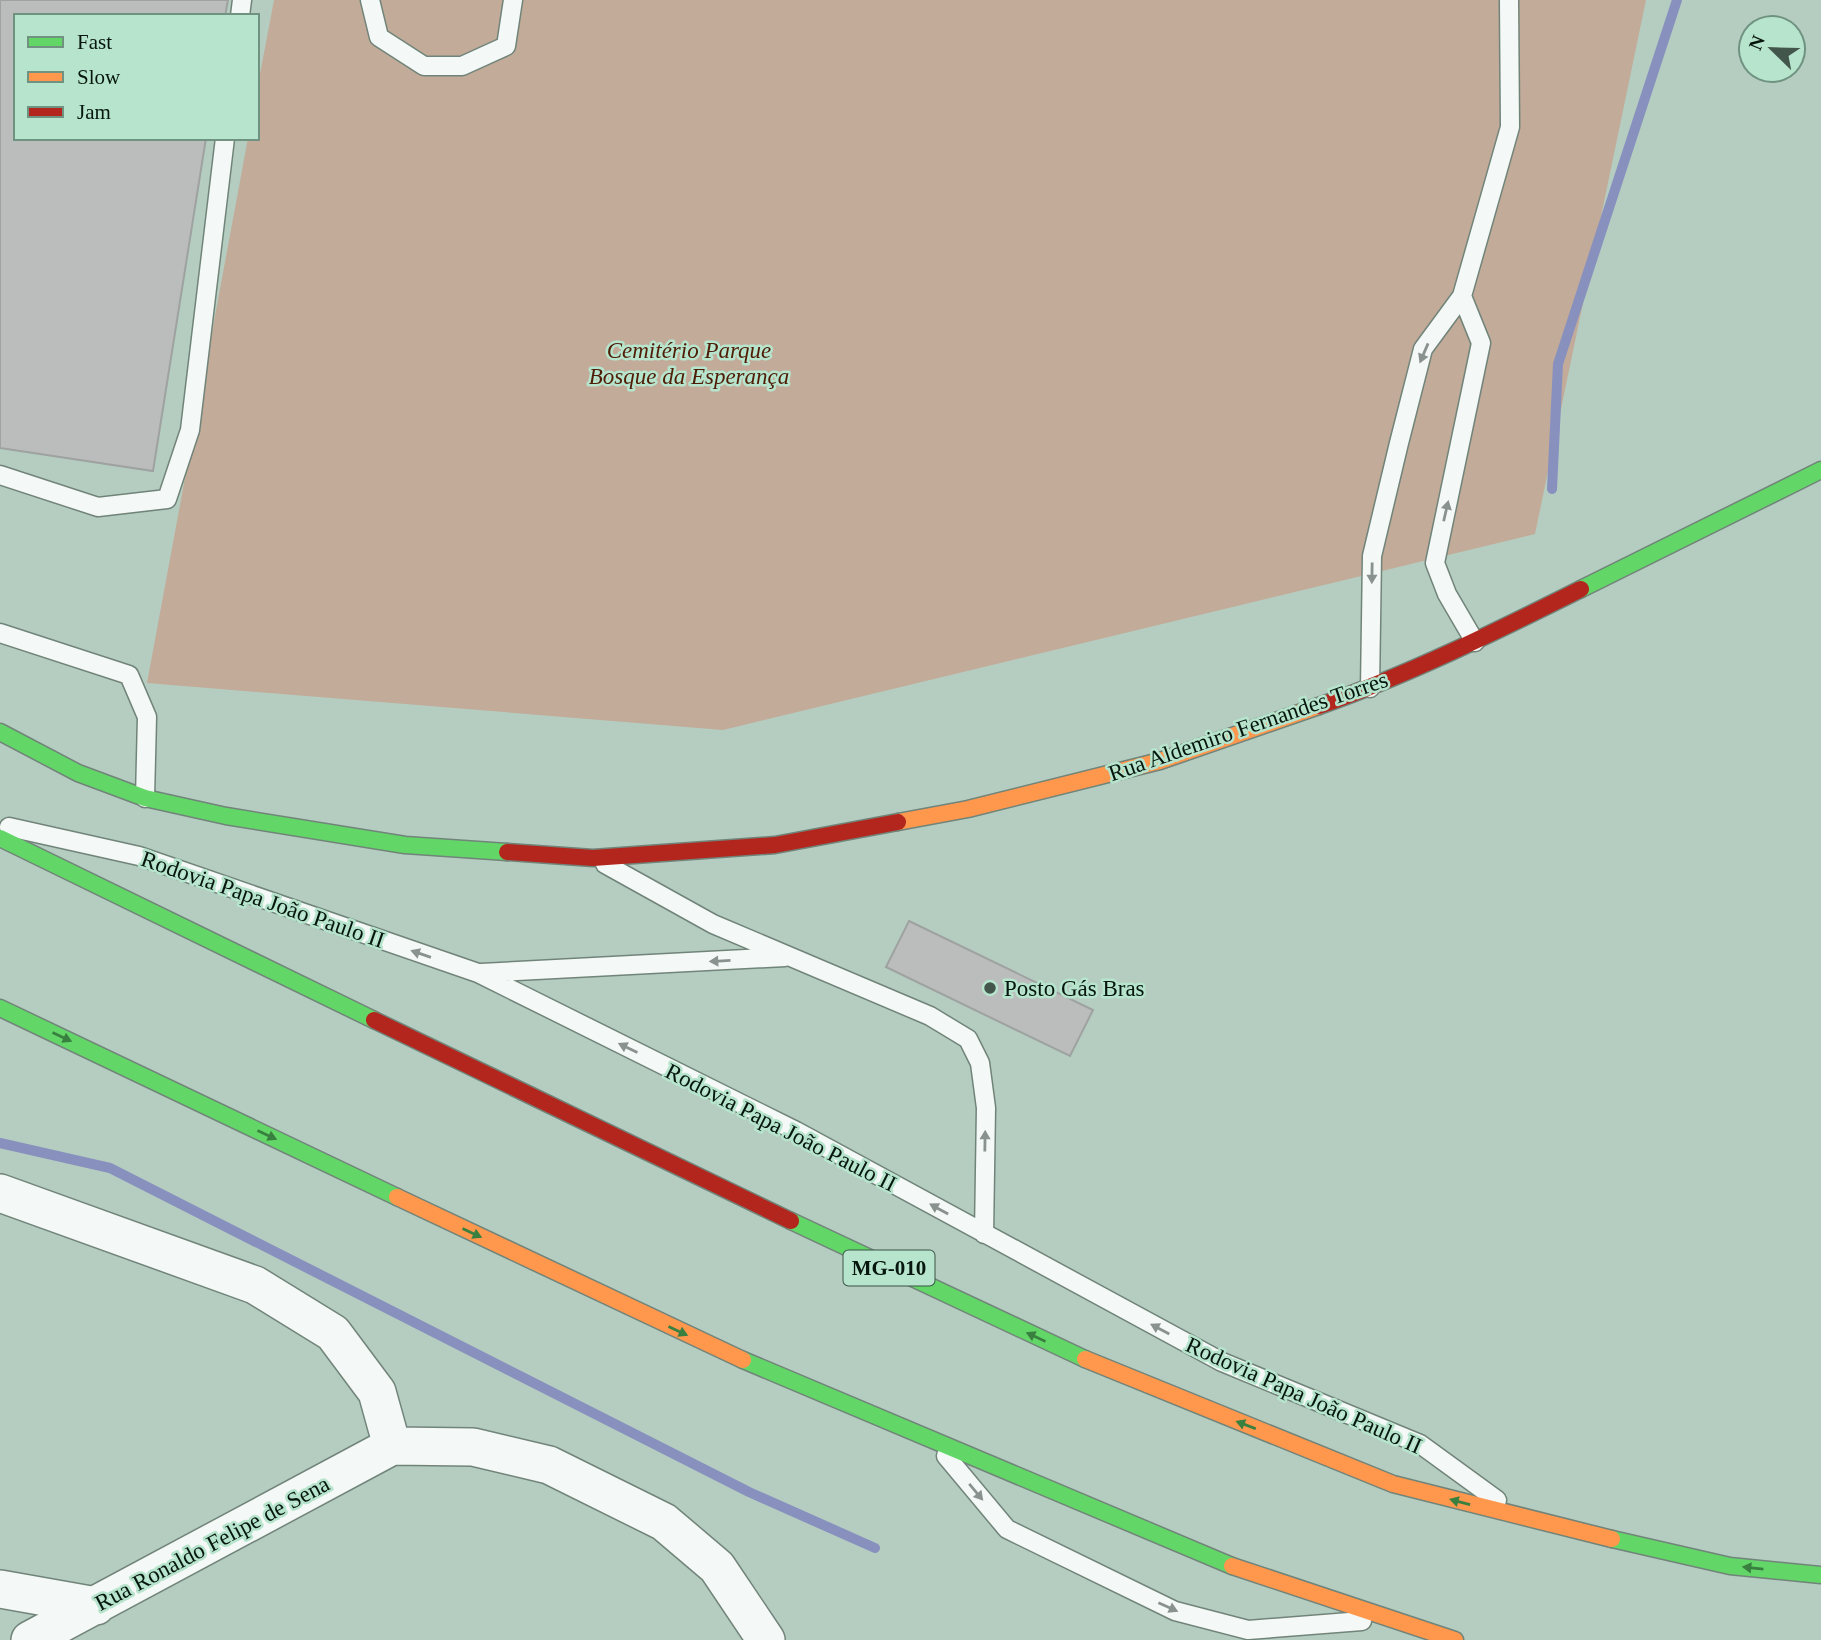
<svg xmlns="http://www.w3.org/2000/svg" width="1821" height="1640" font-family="'Times New Roman',serif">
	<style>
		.green { fill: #c2ab99 }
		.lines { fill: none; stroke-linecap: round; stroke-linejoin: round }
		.stream { stroke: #8890be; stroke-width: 10 }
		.building { fill: #babdbc; stroke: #9ea2a0; stroke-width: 2 }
		.lane-casing { stroke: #71847a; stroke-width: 21 }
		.street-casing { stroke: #71847a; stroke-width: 40 }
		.fast-casing { stroke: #71847a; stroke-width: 19 }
		.slow-casing { stroke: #71847a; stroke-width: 19 }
		.jam-casing { stroke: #71847a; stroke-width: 19 }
		.lane { stroke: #f4f8f6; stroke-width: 18 }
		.street { stroke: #f4f8f6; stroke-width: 37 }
		.fast { stroke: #63d668; stroke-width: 16 }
		.slow { stroke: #ff974d; stroke-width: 16 }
		.jam { stroke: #b3261e; stroke-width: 16 }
		.oneway { fill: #89928e }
		.oneway2 { fill: #398040 }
		.poi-dot { fill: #43564c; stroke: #b7e4cc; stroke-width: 2.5 }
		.labels { text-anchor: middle; stroke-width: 5; stroke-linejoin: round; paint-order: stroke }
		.shield { fill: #b7e4cc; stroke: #3b5447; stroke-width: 2 }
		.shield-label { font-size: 21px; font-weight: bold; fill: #06160e }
		.park-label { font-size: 23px; font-style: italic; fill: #4f1c06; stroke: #b7e4cc }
		.street-label { font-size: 23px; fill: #06160e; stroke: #b7e4cc }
		.poi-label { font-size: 23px; fill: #06160e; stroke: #b7e4cc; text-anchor: start }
	</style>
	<rect width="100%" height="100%" fill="#b5cdc0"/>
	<path class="green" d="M274,0H1646L1535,534L723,730L147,683L248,138H257V90Z"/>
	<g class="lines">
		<path class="stream" d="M1552,489L1558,364L1677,0
			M0,1143L110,1168L749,1492L875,1548"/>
	</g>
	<path class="building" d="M0,0H228L225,16H16V138H206L153,471L0,448Z
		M909,921L1093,1010L1070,1056L886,967Z"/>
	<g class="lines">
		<g class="lane-casing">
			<path id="lane" d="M370,0L379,37L424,66H462L506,46L513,0
				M240,16L242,0
				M1462,296L1481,343L1435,563L1447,594L1475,642
				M0,475L98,507L167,499L190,430L225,138
				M0,633L129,675L147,717L145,798
				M1370,688L1372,556L1399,443L1423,349L1462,296L1510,127L1509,0
				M9,827L139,856L478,973L796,1131L1222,1362L1420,1444L1497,1500
				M605,864L713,924L930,1016L968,1039L980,1063L986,1108L984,1234
				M481,973L785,957
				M946,1456L1007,1529L1175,1611L1248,1630L1362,1621"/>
		</g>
		<g class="street-casing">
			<path id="street" d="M0,1193L255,1285L333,1333L377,1392L392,1446
				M0,1589L96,1606
				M30,1640L392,1446L473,1447L549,1465L664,1522L717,1567L766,1640"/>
		</g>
		<g class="fast-casing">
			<path id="fast" d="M1581,589L1821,470
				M0,732L78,773L145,798L226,816L405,845L507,852
				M0,838L374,1020
				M0,1008L397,1197
				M791,1221L1085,1359
				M743,1360L1232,1566
				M1612,1539L1730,1566L1821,1575"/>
		</g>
		<g class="slow-casing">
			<path id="slow" d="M898,822L968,809L1160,761L1319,706
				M397,1197L743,1360
				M1085,1359L1393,1484L1612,1539
				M1232,1566L1455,1640"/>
		</g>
		<g class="jam-casing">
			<path id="jam" d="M1319,706C1410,674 1495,632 1581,589
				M507,852L593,858L775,845L898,822
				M374,1020L791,1221"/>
		</g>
		<use href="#lane" class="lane"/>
		<use href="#street" class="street"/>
		<use href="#fast" class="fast"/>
		<use href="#slow" class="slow"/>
		<use href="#jam" class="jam"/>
	</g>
	<defs><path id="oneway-solid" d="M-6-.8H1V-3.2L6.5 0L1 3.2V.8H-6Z" transform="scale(1.75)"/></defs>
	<g class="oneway">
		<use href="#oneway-solid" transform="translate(1424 353) rotate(113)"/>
		<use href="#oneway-solid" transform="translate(1446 511) rotate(-77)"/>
		<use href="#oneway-solid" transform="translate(1372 573) rotate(91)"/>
		<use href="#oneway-solid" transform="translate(421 954) rotate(-161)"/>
		<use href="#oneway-solid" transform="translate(720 961) rotate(177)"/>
		<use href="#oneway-solid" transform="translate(628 1048) rotate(-154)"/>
		<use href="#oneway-solid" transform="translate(985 1141) rotate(-89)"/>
		<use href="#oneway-solid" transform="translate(939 1209) rotate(-151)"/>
		<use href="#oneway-solid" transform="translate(1160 1329) rotate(-152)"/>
		<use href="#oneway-solid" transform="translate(976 1492) rotate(50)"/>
		<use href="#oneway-solid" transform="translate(1168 1607) rotate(24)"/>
	</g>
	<g class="oneway2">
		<use href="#oneway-solid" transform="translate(62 1037) rotate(25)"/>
		<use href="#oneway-solid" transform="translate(267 1135) rotate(25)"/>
		<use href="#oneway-solid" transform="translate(472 1233) rotate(25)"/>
		<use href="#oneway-solid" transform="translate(678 1331) rotate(25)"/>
		<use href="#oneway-solid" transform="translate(1036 1337) rotate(-155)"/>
		<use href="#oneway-solid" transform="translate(1246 1425) rotate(-159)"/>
		<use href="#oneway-solid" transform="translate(1460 1502) rotate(-165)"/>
		<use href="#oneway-solid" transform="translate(1753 1568) rotate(-174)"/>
	</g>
	<circle class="poi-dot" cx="990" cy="988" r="7"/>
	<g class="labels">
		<rect class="shield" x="843.5" y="1250.5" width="91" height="35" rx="5"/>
		<g class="shield-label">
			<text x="889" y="1275">MG-010</text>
		</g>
		<g class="park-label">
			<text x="689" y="358">Cemitério Parque<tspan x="689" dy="26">Bosque da Esperança</tspan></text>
		</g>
		<g class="street-label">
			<text transform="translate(1248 726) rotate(-19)" y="8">Rua Aldemiro Fernandes Torres</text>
			<text transform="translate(263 899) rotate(19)" y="8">Rodovia Papa João Paulo II</text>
			<text transform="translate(781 1127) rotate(27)" y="8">Rodovia Papa João Paulo II</text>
			<text transform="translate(1304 1395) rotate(24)" y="8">Rodovia Papa João Paulo II</text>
			<text transform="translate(212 1543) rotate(-28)" y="8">Rua Ronaldo Felipe de Sena</text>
		</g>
		<g class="poi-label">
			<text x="1004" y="996">Posto Gás Bras</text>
		</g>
	</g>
	<rect x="14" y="14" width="245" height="126" fill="#b7e4cc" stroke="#709280" stroke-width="2"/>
	<rect x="28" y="37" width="35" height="10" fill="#63d668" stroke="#709280" stroke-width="2"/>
	<text x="77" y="49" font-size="21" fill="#06160e">Fast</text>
	<rect x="28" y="72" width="35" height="10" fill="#ff974d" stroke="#709280" stroke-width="2"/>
	<text x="77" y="84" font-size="21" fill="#06160e">Slow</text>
	<rect x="28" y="107" width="35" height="10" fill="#b3261e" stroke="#709280" stroke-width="2"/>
	<text x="77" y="119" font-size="21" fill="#06160e">Jam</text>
	<g transform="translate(1772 49) rotate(293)"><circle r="33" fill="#b7e4cc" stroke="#709280" stroke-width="2"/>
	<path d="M0-5L12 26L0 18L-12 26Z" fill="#43564c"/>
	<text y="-10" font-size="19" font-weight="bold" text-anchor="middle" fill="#06160e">N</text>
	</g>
</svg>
